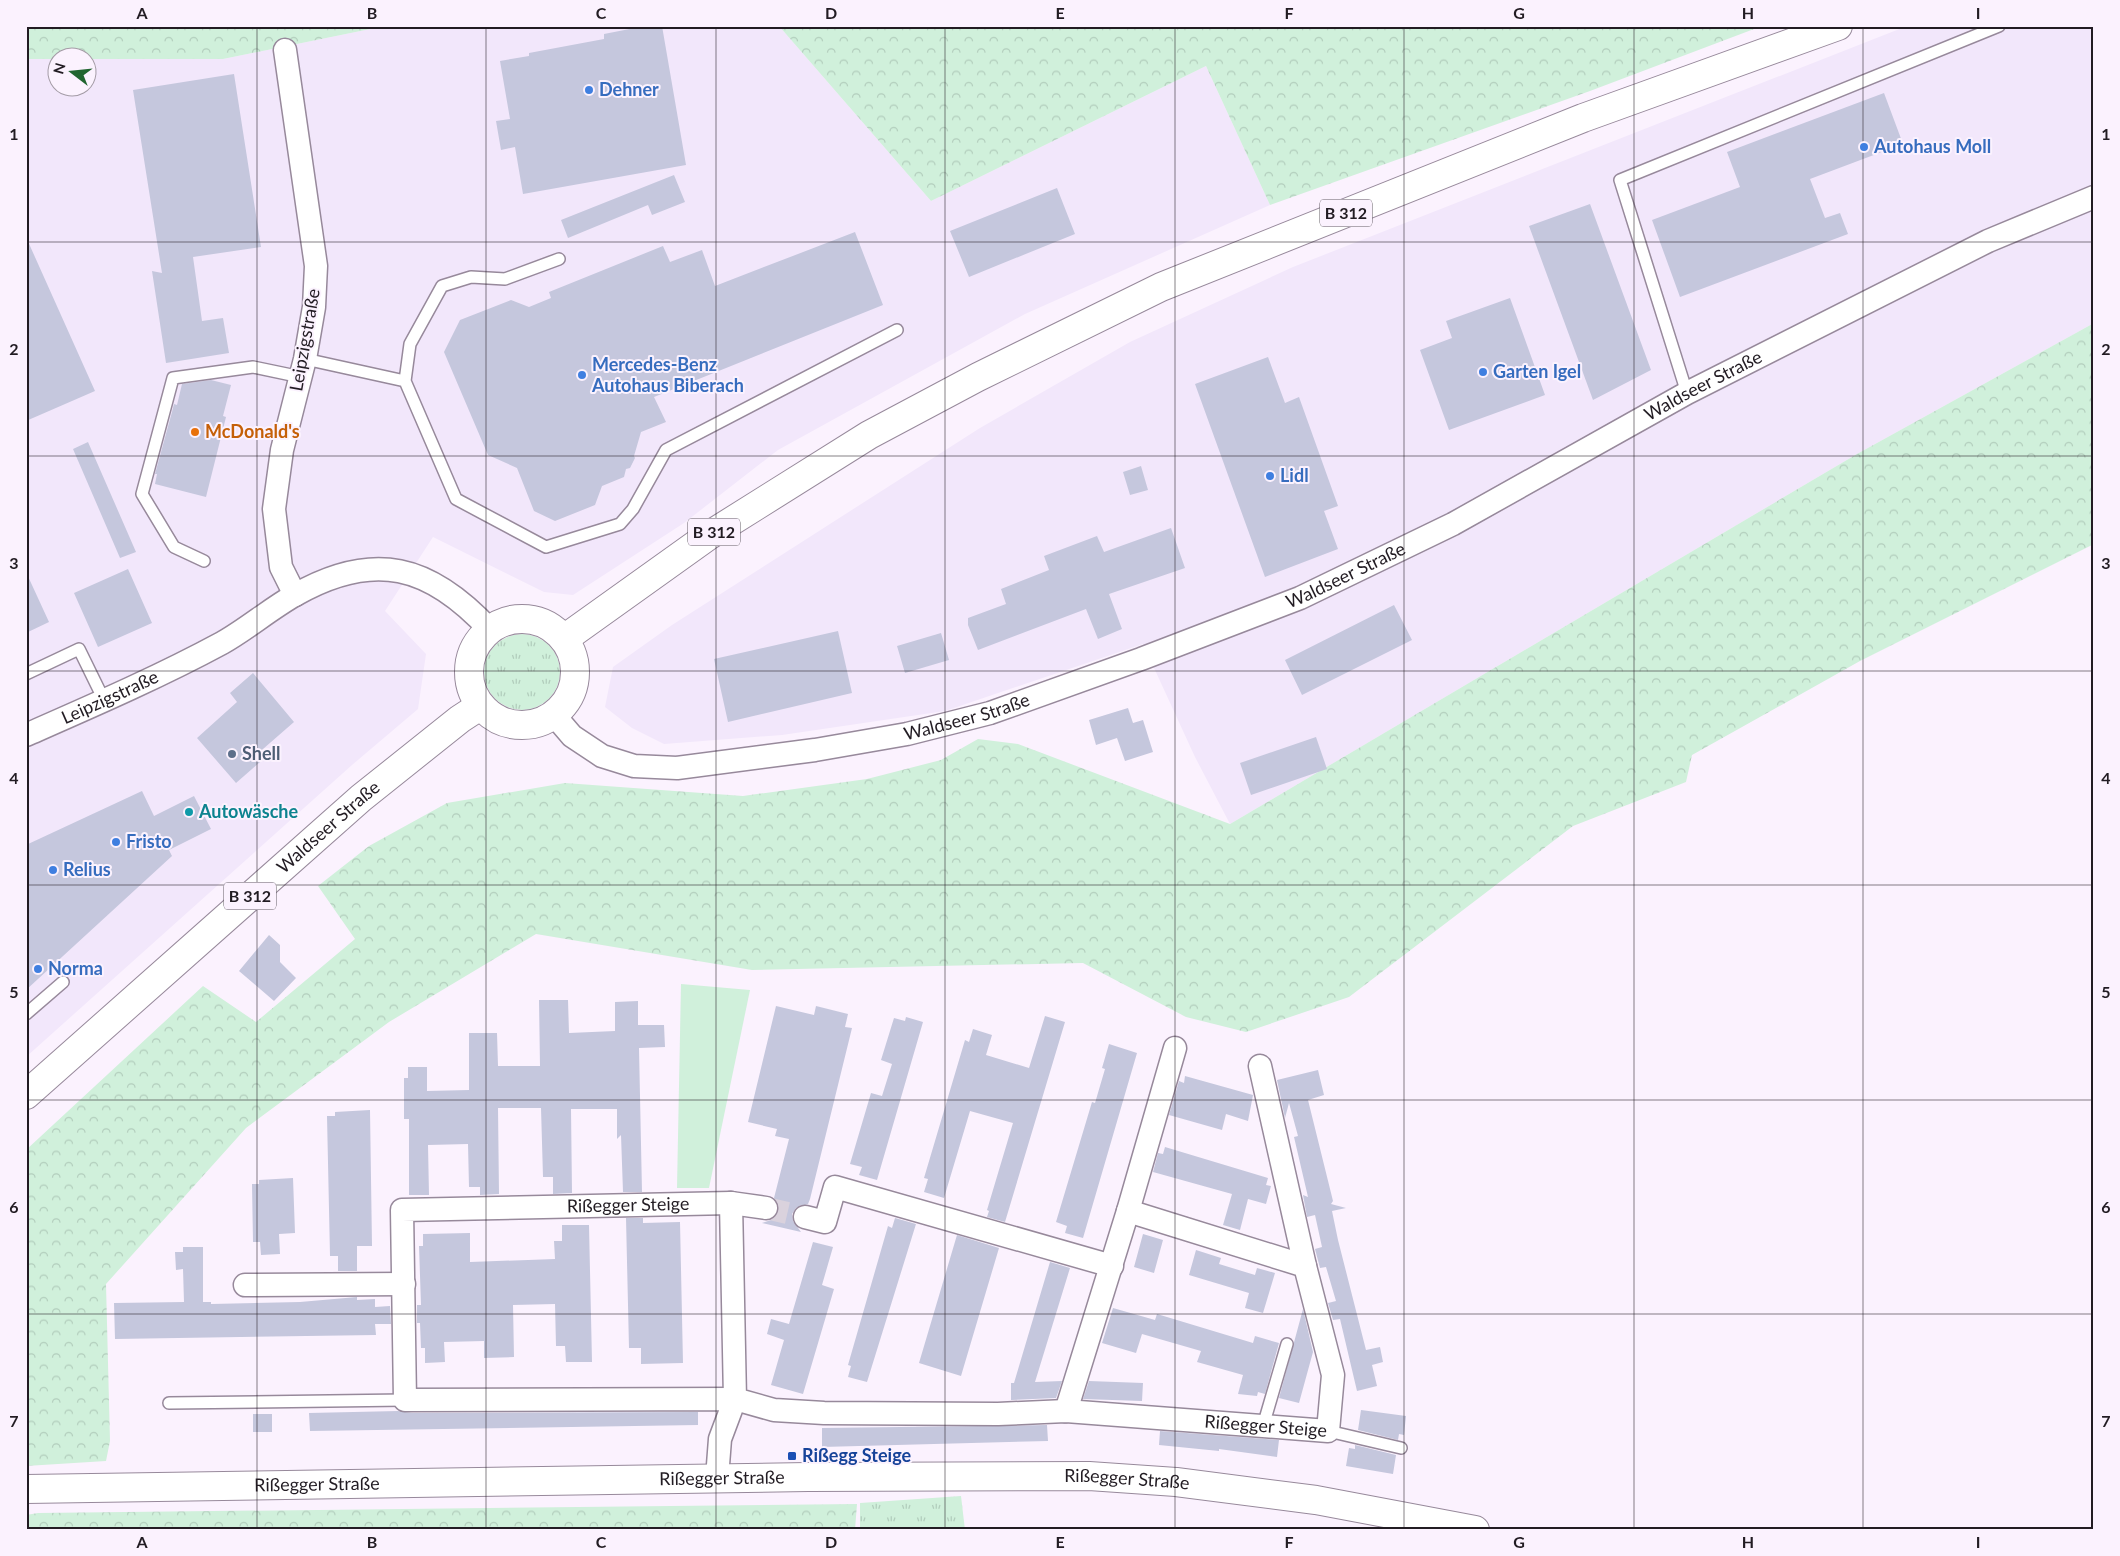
<svg xmlns="http://www.w3.org/2000/svg" width="2120" height="1556" font-family="Lato,sans-serif">
	<style>
		.commercial { fill: #f2e7fb }
		.grass { fill: url(#grass-tufts) }
		.forest { fill: url(#forest-crowns) }
		.park { fill: #d0f0db }
		.building { fill: #c5c7dd }
		.lines { fill: none; stroke-linecap: round; stroke-linejoin: round }
		.minor-tunnel { stroke: #dad2dd; stroke-width: 22; stroke-dasharray: 22 11; stroke-linecap: butt }
		.service-casing { stroke: #97899b; stroke-width: 14 }
		.minor-casing { stroke: #97899b; stroke-width: 25 }
		.tertiary-casing { stroke: #97899b; stroke-width: 30 }
		.primary-casing { stroke: #97899b; stroke-width: 30 }
		.service { stroke: #fff; stroke-width: 11 }
		.minor { stroke: #fff; stroke-width: 22 }
		.tertiary { stroke: #fff; stroke-width: 28 }
		.primary { stroke: #fff; stroke-width: 28 }
		.grid { fill: none; stroke: #221c23; stroke-width: 1; stroke-opacity: 0.55 }
		.shop-dot { fill: #3f7fe0; stroke: #fbf2fe; stroke-width: 2 }
		.food-dot { fill: #e8710a; stroke: #fbf2fe; stroke-width: 2 }
		.service-dot { fill: #5c6f8a; stroke: #fbf2fe; stroke-width: 2 }
		.culture-dot { fill: #0f9aa8; stroke: #fbf2fe; stroke-width: 2 }
		.transit-dot { fill: #1a4fb4; stroke: #fbf2fe; stroke-width: 2 }
		.labels { text-anchor: middle; stroke-width: 4; stroke-linejoin: round; paint-order: stroke }
		.shield { fill: #fbf2fe; stroke: #635c65; stroke-width: 1 }
		.shield-label { font-size: 16px; font-weight: bold; fill: #221c23 }
		.shop-label { font-size: 18px; font-weight: bold; fill: #366cbe; stroke: #fbf2fe; text-anchor: start }
		.street-label { font-size: 18px; fill: #221c23; stroke: #fbf2fe }
		.food-label { font-size: 18px; font-weight: bold; fill: #c56008; stroke: #fbf2fe; text-anchor: start }
		.service-label { font-size: 18px; font-weight: bold; fill: #4e5e75; stroke: #fbf2fe; text-anchor: start }
		.culture-label { font-size: 18px; font-weight: bold; fill: #0d838f; stroke: #fbf2fe; text-anchor: start }
		.transit-label { font-size: 18px; font-weight: bold; fill: #164399; stroke: #fbf2fe; text-anchor: start }
		.neatline { fill: none; stroke: #221c23; stroke-width: 2 }
		.grid-label { font-size: 16px; text-anchor: middle; font-weight: bold; fill: #221c23 }
	</style>
	<defs>
		<pattern id="grass-tufts" width="24" height="20" patternUnits="userSpaceOnUse" patternTransform="scale(1.25)"><rect width="24" height="20" fill="#d0f0db"/><path d="M3 7l-1-3M5 7V3M7 7l1-3M15 17l-1-3M17 17v-4M19 17l1-3" fill="none" stroke="#b2cdbc"/></pattern>
		<pattern id="forest-crowns" width="20" height="18" patternUnits="userSpaceOnUse" patternTransform="scale(1.25)"><rect width="20" height="18" fill="#d0f0db"/><path d="M2 6a3 3 0 1 1 6 0M12 15a3 3 0 1 1 6 0" fill="none" stroke="#b2cdbc"/></pattern>
	</defs>
	<rect width="100%" height="100%" fill="#fbf2fe"/>
	<path class="commercial" d="M385,26H779L931,201L1206,66L1270,205L1025,314L778,450L684,523L573,595L544,592L433,537L385,611L426,654L418,709L352,765L26,1057V59H57L58,88H88V59H223Z
		M1907,26H2094V323L1857,454L1230,824L1195,757L1143,644L945,711L782,735L664,744L632,728L605,707L613,667L672,625L980,428L1130,342L1293,267Z"/>
	<path class="grass" d="M484 672a38 38 0 1 1 76 0a38 38 0 1 1-76 0Z
		M961,1496L965,1530H860V1503Z"/>
	<path class="forest" d="M26,26H385L223,59H26Z
		M779,26H1762L1590,91L1270,205L1206,66L931,201Z
		M2094,323V544L1860,661L1692,755L1686,782L1573,826L1349,997L1246,1032L1186,1017L1083,963L752,970L536,934L389,1022L246,1128L106,1284L110,1441L106,1461L26,1466V1150L203,986L256,1022L355,939L318,886L369,846L447,803L565,783L743,796L867,779L941,760L978,739L1018,744L1230,824L1857,454Z
		M857,1504L855,1530H26V1515L38,1513Z"/>
	<path class="park" d="M681,984L750,990L709,1188H677Z"/>
	<path class="building" d="M645,26H662L686,165L523,194L515,147L501,150L496,121L510,119L500,61L529,56V53L604,39V34Z
		M234,74L261,247L193,257L202,321L223,318L229,353L166,363L152,271L162,273L133,90Z
		M1884,93L1903,144L1810,179L1825,218L1840,213L1848,234L1680,297L1652,220L1740,187L1727,152Z
		M674,175L685,202L652,215L648,205L568,238L561,220Z
		M1057,188L1075,234L969,277L950,231Z
		M1590,204L1651,370L1593,400L1529,226Z
		M855,232L883,305L654,397L666,422L641,432L634,456L635,458L630,468L626,469L624,477L602,486L595,505L555,521L534,511L517,468L488,455L444,352L460,320L511,300L529,307L551,298L549,292L663,246L670,262L702,250L715,286Z
		M26,237L95,391L26,421Z
		M1510,298L1545,395L1449,430L1420,350L1452,338L1446,321Z
		M1268,357L1285,403L1299,397L1338,506L1324,511L1338,549L1265,577L1195,384Z
		M211,380L231,385L223,416L226,417L206,497L155,484L157,474H155L172,412L174,404L177,405L182,384Z
		M88,442L136,552L120,558L73,449Z
		M1141,466L1148,490L1130,495L1123,472Z
		M1171,528L1185,568L1109,594L1122,629L1098,639L1086,609L978,650L968,625V618L1006,604L1001,589L1049,570L1044,556L1097,536L1104,552Z
		M128,569L152,623L98,647L74,593Z
		M26,572L49,622L26,633Z
		M1394,605L1412,640L1302,695L1285,660Z
		M838,631L852,693L728,722L714,659Z
		M941,633L949,660L905,673L897,646Z
		M253,673L294,722L255,756L260,762L236,783L197,738L237,702L230,693Z
		M1128,708L1133,723L1143,720L1153,752L1125,761L1117,738L1096,745L1089,720Z
		M1316,737L1327,769L1251,795L1240,763Z
		M142,791L154,816L194,796L211,829L169,850L172,856L26,990V845Z
		M269,935L280,945V962L296,978L274,1001L239,971Z
		M539,1000H568L569,1033L615,1031V1002L638,1001V1025H664L665,1047L639,1048L642,1192H623L621,1135L617,1139V1109H571L572,1193L553,1194V1177H543L541,1108H498L499,1194L480,1195V1187H469L468,1144L428,1145L429,1195H409V1119H404V1078H408V1067H427V1091L469,1090V1033H497L498,1066H540Z
		M776,1006L814,1015L816,1006L848,1014L845,1027L852,1028L810,1199L808,1204L796,1208L792,1214L793,1221L801,1232L762,1223L771,1220L779,1210L774,1198L789,1139L775,1136L777,1129L748,1122Z
		M1045,1016L1065,1022L1005,1222L987,1217L989,1211L987,1210L1013,1123L970,1111L944,1198L924,1192L928,1179L924,1178L965,1040L969,1042L973,1029L992,1035L986,1055L1029,1068Z
		M906,1017L923,1022L877,1180L859,1175L862,1167L850,1164L871,1093L882,1096L892,1064L881,1060L894,1018L905,1021Z
		M1109,1044L1137,1053L1083,1238L1065,1233L1067,1226L1056,1222L1092,1102L1095,1103L1105,1069L1102,1068Z
		M1318,1070L1324,1095L1308,1100L1333,1201L1331,1204L1346,1208L1332,1211L1338,1240L1366,1350L1380,1347L1383,1362L1372,1365L1377,1386L1357,1391L1340,1319L1333,1320L1328,1303L1336,1301L1326,1267L1320,1268L1315,1249L1322,1247L1315,1215L1307,1217L1303,1195L1308,1197L1294,1137L1298,1136L1289,1103L1285,1118L1277,1080Z
		M1185,1076L1253,1095L1248,1121L1226,1114L1222,1130L1169,1115L1179,1081L1184,1083Z
		M370,1110L372,1246H357V1271H338V1256H330L327,1116H335V1112Z
		M1165,1147L1268,1178L1266,1185L1271,1186L1266,1204L1248,1199L1240,1230L1223,1225L1232,1194L1153,1172L1158,1153L1163,1154Z
		M293,1178L295,1233L279,1234L280,1254L261,1255L260,1242H253L252,1184H259V1180Z
		M626,1218H643V1223L680,1222L683,1363L641,1364V1348H629Z
		M895,1218L916,1224L867,1382L848,1377L851,1366L848,1365L888,1226L892,1228Z
		M562,1225H589L592,1362H566L565,1346H556L555,1304L513,1305L514,1357L484,1358V1341L444,1342L445,1362L425,1363V1348H421L420,1323H417V1305H421L419,1246H423V1234L470,1233V1262L555,1259L554,1241H562Z
		M1143,1234L1163,1240L1154,1273L1134,1267Z
		M957,1235L999,1248L961,1376L919,1363Z
		M813,1242L833,1247L822,1285L834,1289L803,1394L771,1385L784,1340L767,1334L771,1319L789,1324Z
		M183,1247H203V1302H211V1304L300,1302L357,1297V1300L375,1299V1307L390,1306L391,1324H375L376,1335L115,1339L114,1303L184,1302L183,1269L176,1270L175,1252H183Z
		M1196,1250L1221,1258L1219,1264L1255,1275L1257,1268L1275,1273L1263,1313L1245,1308L1249,1293L1189,1275Z
		M1050,1262L1070,1268L1035,1382L1062,1381L1056,1398L1011,1400V1383H1014Z
		M1113,1308L1155,1320L1157,1314L1253,1343L1255,1336L1279,1343L1265,1394L1258,1392L1257,1396L1238,1394L1243,1375L1197,1362L1201,1351L1142,1334L1136,1353L1102,1343Z
		M1303,1309L1313,1352L1299,1403L1279,1398Z
		M1089,1381L1143,1383L1142,1401L1083,1399Z
		M1361,1410L1406,1416L1404,1435L1399,1434L1398,1440L1358,1430Z
		M398,1411L412,1413L698,1412V1425L310,1431L309,1413Z
		M253,1414H272V1432H253Z
		M1047,1425L1048,1441L822,1447V1428Z
		M1160,1431L1279,1440L1277,1457L1219,1449V1451L1159,1445Z
		M1355,1445L1396,1455L1393,1474L1346,1466L1349,1448L1355,1449Z"/>
	<g class="lines">
		<path class="minor-tunnel" d="M766,1208L805,1217"/>
		<g class="service-casing">
			<path id="service" d="M305,359L405,381L456,499L546,547L620,524L633,509L666,450L897,330
				M405,381L410,344L442,286L471,277L505,279L559,259
				M1687,393L1620,180L1999,26
				M204,561L174,547L142,494L173,378L253,367L301,377
				M26,674L79,649L104,700
				M26,1014L63,982
				M169,1403L405,1400
				M1263,1426L1287,1344
				M1328,1431L1401,1448"/>
		</g>
		<g class="minor-casing">
			<g id="minor">
				<path d="M285,50L316,266L314,307L305,359L282,450L274,509L281,567L295,595"/>
				<path id="s1" d="M554,715L572,736L602,756L634,766L677,768L815,750L907,734L990,713L1141,659L1300,598L1453,524L1687,393L1988,241L2094,197"/>
				<path id="s2" d="M26,735C92,706 159,677 222,643C247,629 270,609 295,595C374,550 430,565 490,630"/>
				<path d="M1260,1066L1305,1266"/>
				<path id="s3" d="M731,1203L735,1399L774,1410L824,1413L998,1414L1066,1411L1328,1431L1333,1375L1305,1266L1128,1211"/>
				<path d="M805,1217L825,1222L835,1187L1112,1266"/>
				<path d="M245,1285L404,1284"/>
				<path d="M1066,1411L1128,1211L1175,1048"/>
				<path id="s4" d="M717,1478L720,1439L735,1399L405,1400L402,1210L731,1203L766,1208"/>
			</g>
		</g>
		<g class="tertiary-casing">
			<g id="tertiary">
				<path id="s5" d="M26,1489L808,1477L1089,1476L1176,1482L1316,1500L1475,1530"/>
			</g>
		</g>
		<g class="primary-casing">
			<g id="primary">
				<circle cx="522" cy="672" r="53"/>
				<path d="M564,639L708,536L869,435L978,377L1161,287L1583,118L1838,26"/>
				<path id="s6" d="M26,1095L361,798L460,719L480,706"/>
			</g>
		</g>
		<use href="#service" class="service"/>
		<use href="#minor" class="minor"/>
		<use href="#tertiary" class="tertiary"/>
		<use href="#primary" class="primary"/>
	</g>
	<path class="grid" d="M257,26V1530M486,26V1530M716,26V1530M945,26V1530M1175,26V1530M1404,26V1530M1634,26V1530M1863,26V1530M26,242H2094M26,456H2094M26,671H2094M26,885H2094M26,1100H2094M26,1314H2094"/>
	<g class="shop-dot">
		<circle cx="589" cy="90" r="5"/>
		<circle cx="1864" cy="147" r="5"/>
		<circle cx="1483" cy="372" r="5"/>
		<circle cx="582" cy="375" r="5"/>
		<circle cx="1270" cy="476" r="5"/>
		<circle cx="116" cy="842" r="5"/>
		<circle cx="53" cy="870" r="5"/>
		<circle cx="38" cy="969" r="5"/>
	</g>
	<circle class="food-dot" cx="195" cy="432" r="5"/>
	<circle class="service-dot" cx="232" cy="754" r="5"/>
	<circle class="culture-dot" cx="189" cy="812" r="5"/>
	<rect class="transit-dot" x="787" y="1451" width="10" height="10" rx="2.5"/>
	<g class="labels">
		<g class="shield">
			<rect x="1320" y="199.5" width="52" height="27" rx="4"/>
			<rect x="688" y="518.5" width="52" height="27" rx="4"/>
			<rect x="224" y="882.5" width="52" height="27" rx="4"/>
		</g>
		<g class="shield-label">
			<text x="1346" y="219">B 312</text>
			<text x="714" y="538">B 312</text>
			<text x="250" y="902">B 312</text>
		</g>
		<g class="shop-label">
			<text x="599" y="96">Dehner</text>
			<text x="1874" y="153">Autohaus Moll</text>
			<text x="592" y="371">Mercedes-Benz<tspan x="592" dy="21">Autohaus Biberach</tspan></text>
			<text x="1493" y="378">Garten Igel</text>
			<text x="1280" y="482">Lidl</text>
			<text x="126" y="848">Fristo</text>
			<text x="63" y="876">Relius</text>
			<text x="48" y="975">Norma</text>
		</g>
		<g class="street-label">
			<text transform="translate(305 340) rotate(-80)" y="6">Leipzigstraße</text>
			<text dy="6" stroke="none"><textPath href="#s1" startOffset="1245">Waldseer Straße</textPath></text>
			<text dy="6" stroke="none"><textPath href="#s1" startOffset="840">Waldseer Straße</textPath></text>
			<text dy="6" stroke="none"><textPath href="#s2" startOffset="92">Leipzigstraße</textPath></text>
			<text dy="6" stroke="none"><textPath href="#s1" startOffset="435">Waldseer Straße</textPath></text>
			<text dy="6" stroke="none"><textPath href="#s6" startOffset="404">Waldseer Straße</textPath></text>
			<text dy="6" stroke="none"><textPath href="#s4" startOffset="828">Rißegger Steige</textPath></text>
			<text dy="6" stroke="none"><textPath href="#s3" startOffset="729">Rißegger Steige</textPath></text>
			<text dy="6" stroke="none"><textPath href="#s5" startOffset="696">Rißegger Straße</textPath></text>
			<text dy="6" stroke="none"><textPath href="#s5" startOffset="1101">Rißegger Straße</textPath></text>
			<text dy="6" stroke="none"><textPath href="#s5" startOffset="291">Rißegger Straße</textPath></text>
		</g>
		<g class="food-label">
			<text x="205" y="438">McDonald's</text>
		</g>
		<g class="service-label">
			<text x="242" y="760">Shell</text>
		</g>
		<g class="culture-label">
			<text x="199" y="818">Autowäsche</text>
		</g>
		<g class="transit-label">
			<text x="802" y="1462">Rißegg Steige</text>
		</g>
	</g>
	<rect width="2120" height="1556" fill="none" stroke="#fbf2fe" stroke-width="55"/>
	<g transform="translate(72 72) rotate(286)"><circle r="24" fill="#fbf2fe" stroke="#a49ca6"/>
	<path d="M0-4L9 19L0 12L-9 19Z" fill="#216530"/>
	<text y="-8" font-size="14" font-weight="bold" text-anchor="middle" fill="#221c23">N</text>
	</g>
	<rect x="28" y="28" width="2064" height="1500" class="neatline"/>
	<g class="grid-label">
		<text x="142" y="19">A</text>
		<text x="372" y="19">B</text>
		<text x="601" y="19">C</text>
		<text x="831" y="19">D</text>
		<text x="1060" y="19">E</text>
		<text x="1289" y="19">F</text>
		<text x="1519" y="19">G</text>
		<text x="1748" y="19">H</text>
		<text x="1978" y="19">I</text>
		<text x="14" y="140">1</text>
		<text x="2106" y="140">1</text>
		<text x="14" y="355">2</text>
		<text x="2106" y="355">2</text>
		<text x="14" y="569">3</text>
		<text x="2106" y="569">3</text>
		<text x="14" y="784">4</text>
		<text x="2106" y="784">4</text>
		<text x="14" y="998">5</text>
		<text x="2106" y="998">5</text>
		<text x="14" y="1213">6</text>
		<text x="2106" y="1213">6</text>
		<text x="14" y="1427">7</text>
		<text x="2106" y="1427">7</text>
		<text x="142" y="1548">A</text>
		<text x="372" y="1548">B</text>
		<text x="601" y="1548">C</text>
		<text x="831" y="1548">D</text>
		<text x="1060" y="1548">E</text>
		<text x="1289" y="1548">F</text>
		<text x="1519" y="1548">G</text>
		<text x="1748" y="1548">H</text>
		<text x="1978" y="1548">I</text>
	</g>
</svg>
